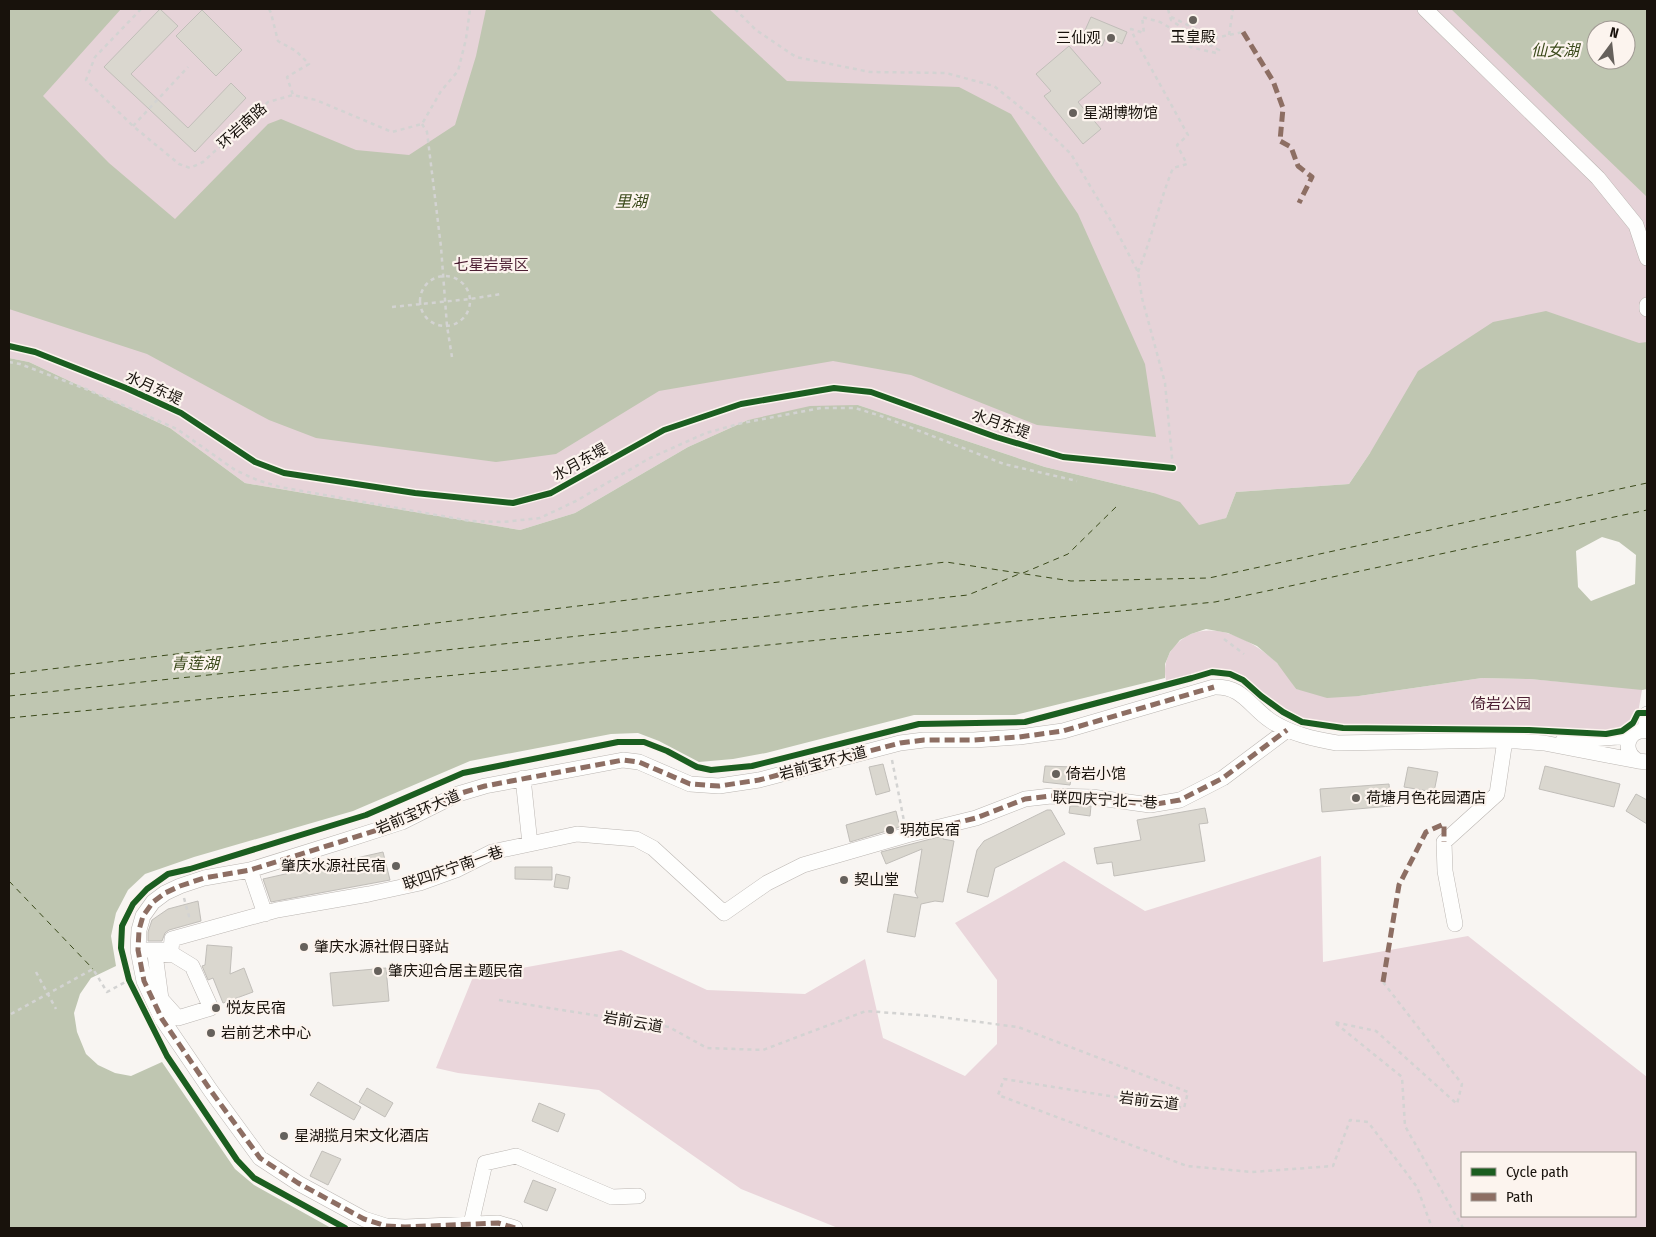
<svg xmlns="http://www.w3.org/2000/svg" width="1656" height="1237" font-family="'Fira Sans Condensed','Noto Sans SC',sans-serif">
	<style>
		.green { fill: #e6d3d8; fill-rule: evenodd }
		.forest { fill: #ead6db; fill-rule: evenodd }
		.water { fill: #bfc6b1; fill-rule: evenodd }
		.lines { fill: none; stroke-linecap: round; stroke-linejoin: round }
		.ferry { stroke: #3b4a1b; stroke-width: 1; stroke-dasharray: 6 5; stroke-linecap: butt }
		.building { fill: #dad7cf; stroke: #c1beb9 }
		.minor-casing { stroke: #bbb6b2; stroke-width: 16 }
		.path { stroke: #d3d3d2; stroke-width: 2.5; stroke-dasharray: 4 4; stroke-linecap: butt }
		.minor { stroke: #fefefd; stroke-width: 15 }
		.quiet { stroke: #8d6e63; stroke-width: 5; stroke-dasharray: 10 5; stroke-linecap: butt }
		.cycleway-casing { stroke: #fcf4ee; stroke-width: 9 }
		.cycleway { stroke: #1b5e20; stroke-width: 6 }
		.poi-dot { fill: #66615c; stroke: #fcf4ee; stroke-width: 2 }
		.labels { text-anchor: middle; stroke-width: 4.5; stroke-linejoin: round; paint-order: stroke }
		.poi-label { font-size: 15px; fill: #18120c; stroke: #fcf4ee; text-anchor: start }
		.street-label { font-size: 15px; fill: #18120c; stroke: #fcf4ee }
		.park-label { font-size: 15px; fill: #4c1f33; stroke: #fcf4ee }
		.water-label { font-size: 16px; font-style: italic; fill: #3b4a1b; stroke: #fcf4ee }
	</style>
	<rect width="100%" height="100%" fill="#f8f5f2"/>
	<path class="green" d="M9,9H1647V688L1642,690L1638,713L1633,723L1622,731L1606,734L1529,730L1343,728L1319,725L1302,722L1283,712L1261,696L1243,680L1230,674L1212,672L1167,684C1163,671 1165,659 1173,648C1201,613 1249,637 1275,661C1284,669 1290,680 1296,689L1359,696L1482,678L1530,679L1642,689L1639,343L1370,453L1349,484L1236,492L1226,518L1199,526L1154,493L1045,467L858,405L748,420L688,447L575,513L520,530L245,483L170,428L29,362L9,358ZM1596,30H1626V60H1596Z"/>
	<path class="forest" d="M1321,856L1323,962L1468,936L1647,1077V1228H838L741,1189L599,1090L458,1073L436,1068L473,977L621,950L707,990L805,994L865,959L883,1038L965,1076L997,1044V980L955,923L1064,861L1145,911ZM1462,1153H1635V1216H1462Z"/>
	<path class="water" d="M9,9H121L43,96L109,163L175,219L268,124L281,119L356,150L409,155L455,125L476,56L486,9H709L787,81L959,87L1011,114L1078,214L1145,364L1156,437L1037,425L911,375L833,361L659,391L556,454L496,462L316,438L269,420L147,354L9,309Z
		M1451,9H1647V197ZM1596,30H1626V60H1596Z
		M1546,311L1639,343L1647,342V689L1642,690L1530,679L1482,678L1359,696L1327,698L1296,689L1277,663L1257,646L1228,633L1206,629L1191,634L1180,640L1170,652L1165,664V678L1015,715H914L766,753L733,759L699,762L659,741L638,733L611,734L470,761L353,811L194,857L145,874L128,890L116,913L111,936L116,966L91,978L80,994L74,1013L77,1032L86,1054L98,1065L115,1073L131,1076L162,1062L235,1169L254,1185L331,1228H9V358L29,362L170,428L245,483L520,530L575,513L688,447L748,420L810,406L858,405L1045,467L1154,493L1180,502L1199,525L1226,518L1236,492L1349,484L1370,453L1418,371L1493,322ZM1602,537L1619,542L1636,555L1635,584L1591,601L1578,587L1576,551Z"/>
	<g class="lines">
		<path class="ferry" d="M1023,573L1068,554L1118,505
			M9,674L946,562L1071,581L1209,578L1647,483
			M9,696L968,595L1019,574
			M9,718L1215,602L1647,510
			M9,881L93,969"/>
	</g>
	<path class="building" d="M160,9L178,26L131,74L188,128L231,83L246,98L195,152L104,67Z
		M202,10L242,50L216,76L176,36Z
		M1091,17L1127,32L1122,44L1106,37L1102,46L1082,37Z
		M1069,46L1101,83L1078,102L1101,129L1083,144L1044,96L1051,91L1036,74Z
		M883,764L890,791L876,795L869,767Z
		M1045,766L1073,767L1070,785L1043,782Z
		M1545,766L1620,784L1614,807L1539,789Z
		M1408,767L1438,772L1434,792L1404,787Z
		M1389,784L1391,806L1322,812L1320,789Z
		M1636,794L1647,800V824L1626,811Z
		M1070,806H1091L1090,816L1069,813Z
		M1205,808L1208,823L1199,824L1205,861L1114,876L1112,862L1097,864L1094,848L1141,840L1137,820Z
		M1047,810H1051L1065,834L995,868L988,897L967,892L977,850L984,841Z
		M896,811L900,827L850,842L846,825Z
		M942,836L943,839L954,841L943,902L935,901L921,904L915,937L887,932L894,894L918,898L915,892L922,849L886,864L881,852Z
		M383,852L390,880L271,902L263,879Z
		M515,867H552V880L515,879Z
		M556,874L570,877L568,889L554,887Z
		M198,901L201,921L169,930L165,933L162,941H148V932L152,920L168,909Z
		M207,945L232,947L230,974L244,968L253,992L223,1003L213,978L208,980L202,966L205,965Z
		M386,968L389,1001L333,1006L330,973Z
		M318,1082L361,1107L354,1120L310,1095Z
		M367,1088L393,1103L385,1117L359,1102Z
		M539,1103L565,1114L558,1132L532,1121Z
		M322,1151L341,1159L328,1185L310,1176Z
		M533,1180L556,1189L547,1211L524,1202Z"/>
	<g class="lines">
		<g class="minor-casing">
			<path id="minor" d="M1425,9L1598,178L1636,225L1647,258
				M1647,305V309
				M1645,730L1647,714
				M1563,741L1631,736
				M1638,761C1621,751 1627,729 1647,731
				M523,778L530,844
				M250,870L265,914
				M1455,924L1445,871L1444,842L1497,794L1505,740
				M138,950H171L172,939L277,910L369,894L420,883L456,870L492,852L577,834L636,839L653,848L724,913L767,883L803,865L907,835L976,818L1025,799L1051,796L1092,797L1150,805L1180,800L1223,778L1287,730
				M155,954L174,955L192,966L211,1008L178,1018L161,999Z
				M471,1224L485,1163L516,1156L612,1197L638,1196
				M515,1228L498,1223L405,1227L386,1226L364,1219L298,1183L260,1158L211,1091L162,1019L144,981L138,950L139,930L143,916L153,902L165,893L180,886L204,878L250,870L343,841L402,822L458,794L485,786L623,760L639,762L690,784L719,786L759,780L900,743L924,740H974L1019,737L1063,731L1214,687C1243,686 1249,706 1271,721C1291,734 1314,739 1337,743L1505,740L1544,743L1638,761L1647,762"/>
		</g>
		<path class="path" d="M141,9L95,57L86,80L133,126L179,164L190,168L203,162L268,102L293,95L316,100L392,132L422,124L441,91L458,71L466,39L470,9
			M269,9L271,13L278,41L296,51L309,64L287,77L293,95
			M735,9L756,30L796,57L870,72L946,73L994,86L1035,119L1071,154L1114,226L1138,272L1142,298L1165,383L1173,468
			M1171,17L1215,38L1243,32
			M1229,35L1233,9
			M422,124L427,132L441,247L447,326L452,357
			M133,126L188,67
			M1138,272C1152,238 1159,202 1173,168L1187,164L1177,145L1188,135L1136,41L1131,29L1144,33L1142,17L1160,22L1181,34L1190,47L1216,53L1219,50L1194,36L1171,20L1168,9
			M420 301a25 25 0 1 1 50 0a25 25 0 1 1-50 0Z
			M392,307L470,299L501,294
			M9,362L20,364L86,389L177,429L235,470L257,480L280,487L470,521L503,522L540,518L576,501L650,458L706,433L742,423L821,408H855L881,416L1004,464L1077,481
			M1224,639L1244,654
			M892,760L904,821
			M184,898L190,920
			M36,972L56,1009
			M1383,982L1462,1084L1457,1104L1376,1031L1334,1022L1402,1077L1405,1126L1463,1228
			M499,1000L669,1027L707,1048L763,1050L866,1011L932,1016L1018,1027L1188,1092L1184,1108L1004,1079L998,1095L1187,1166L1252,1172L1333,1166L1350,1120L1368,1122L1417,1187L1432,1228
			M11,1014L93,969L107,992L129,980"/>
		<use href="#minor" class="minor"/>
		<path class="quiet" d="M1243,32L1273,81L1283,108L1280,141L1291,147L1298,166L1312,177L1299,203
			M907,835L976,818L1025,799L1051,796L1092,797L1150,805L1180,800L1223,778L1287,730
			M1383,982L1399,885L1426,832L1444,824V842
			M515,1228L498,1223L405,1227L386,1226L364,1219L298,1183L260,1158L211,1091L162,1019L144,981L138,950L139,930L143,916L153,902L165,893L180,886L204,878L250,870L343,841L402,822L458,794L485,786L623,760L639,762L690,784L719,786L759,780L900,743L924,740H974L1019,737L1063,731L1214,687"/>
		<g class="cycleway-casing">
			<path id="cycleway" d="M9,346L35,352L126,388L181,413L255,462L284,473L415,493L513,503L551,493L664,430L741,404L834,388L871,392L996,437L1063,457L1173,468
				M345,1228L254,1178L237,1160L167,1056L129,980L121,948L122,926L133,904L147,889L168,874L190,869L366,815L463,773L618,742H644L667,751L697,767L711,770L752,766L919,724L1025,722L1192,678L1212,672L1230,674L1243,680L1261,696L1283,712L1302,722L1343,728L1529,730L1606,734L1622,731L1633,723L1638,713H1647"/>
		</g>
		<use href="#cycleway" class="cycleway"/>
	</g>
	<g class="poi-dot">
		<circle cx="1193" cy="20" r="5"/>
		<circle cx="1111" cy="38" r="5"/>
		<circle cx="1073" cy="113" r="5"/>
		<circle cx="1056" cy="774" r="5"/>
		<circle cx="1356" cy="798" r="5"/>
		<circle cx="890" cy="830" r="5"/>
		<circle cx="396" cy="866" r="5"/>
		<circle cx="844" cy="880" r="5"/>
		<circle cx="304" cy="947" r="5"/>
		<circle cx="378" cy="971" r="5"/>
		<circle cx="216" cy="1008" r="5"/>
		<circle cx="211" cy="1033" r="5"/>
		<circle cx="284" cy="1136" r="5"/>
	</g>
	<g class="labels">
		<g class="poi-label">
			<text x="1193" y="42" text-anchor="middle">玉皇殿</text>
			<text x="1101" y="43" text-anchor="end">三仙观</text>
			<text x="1083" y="118">星湖博物馆</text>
			<text x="1066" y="779">倚岩小馆</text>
			<text x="1366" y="803">荷塘月色花园酒店</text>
			<text x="900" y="835">玥苑民宿</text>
			<text x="386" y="871" text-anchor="end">肇庆水源社民宿</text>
			<text x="854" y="885">契山堂</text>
			<text x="314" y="952">肇庆水源社假日驿站</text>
			<text x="388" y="976">肇庆迎合居主题民宿</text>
			<text x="226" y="1013">悦友民宿</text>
			<text x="221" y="1038">岩前艺术中心</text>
			<text x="294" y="1141">星湖揽月宋文化酒店</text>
		</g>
		<g class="street-label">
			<text transform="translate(242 126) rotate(-42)" y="5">环岩南路</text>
			<text transform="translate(154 388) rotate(24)" y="5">水月东堤</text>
			<text transform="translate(1001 424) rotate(19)" y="5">水月东堤</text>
			<text transform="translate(580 462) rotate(-29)" y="5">水月东堤</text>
			<text transform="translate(823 763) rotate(-15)" y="5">岩前宝环大道</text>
			<text transform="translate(1105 800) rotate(3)" y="5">联四庆宁北一巷</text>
			<text transform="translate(418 812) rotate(-23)" y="5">岩前宝环大道</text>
			<text transform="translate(453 868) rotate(-19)" y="5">联四庆宁南一巷</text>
			<text transform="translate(633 1022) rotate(10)" y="5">岩前云道</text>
			<text transform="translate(1149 1101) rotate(7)" y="5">岩前云道</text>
		</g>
		<g class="park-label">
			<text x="491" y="270">七星岩景区</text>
			<text x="1501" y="709">倚岩公园</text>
		</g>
		<g class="water-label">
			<text x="1555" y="56">仙女湖</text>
			<text x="631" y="207">里湖</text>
			<text x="195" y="669">青莲湖</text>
		</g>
	</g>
	<rect width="1656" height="1237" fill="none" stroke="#18120c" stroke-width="20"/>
	<rect x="1461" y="1152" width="175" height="65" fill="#fcf4ee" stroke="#a19a94"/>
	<rect x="1471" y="1168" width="25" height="8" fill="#1b5e20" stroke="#a19a94"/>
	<text x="1506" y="1177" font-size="15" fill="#18120c">Cycle path</text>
	<rect x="1471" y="1193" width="25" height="8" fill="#8d6e63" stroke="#a19a94"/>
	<text x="1506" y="1202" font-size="15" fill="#18120c">Path</text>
	<g transform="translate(1611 45) rotate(15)"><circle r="24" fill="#fcf4ee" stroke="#a19a94"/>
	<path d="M0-4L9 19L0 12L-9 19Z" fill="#66615c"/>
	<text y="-8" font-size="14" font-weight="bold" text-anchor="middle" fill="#18120c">N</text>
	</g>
</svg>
